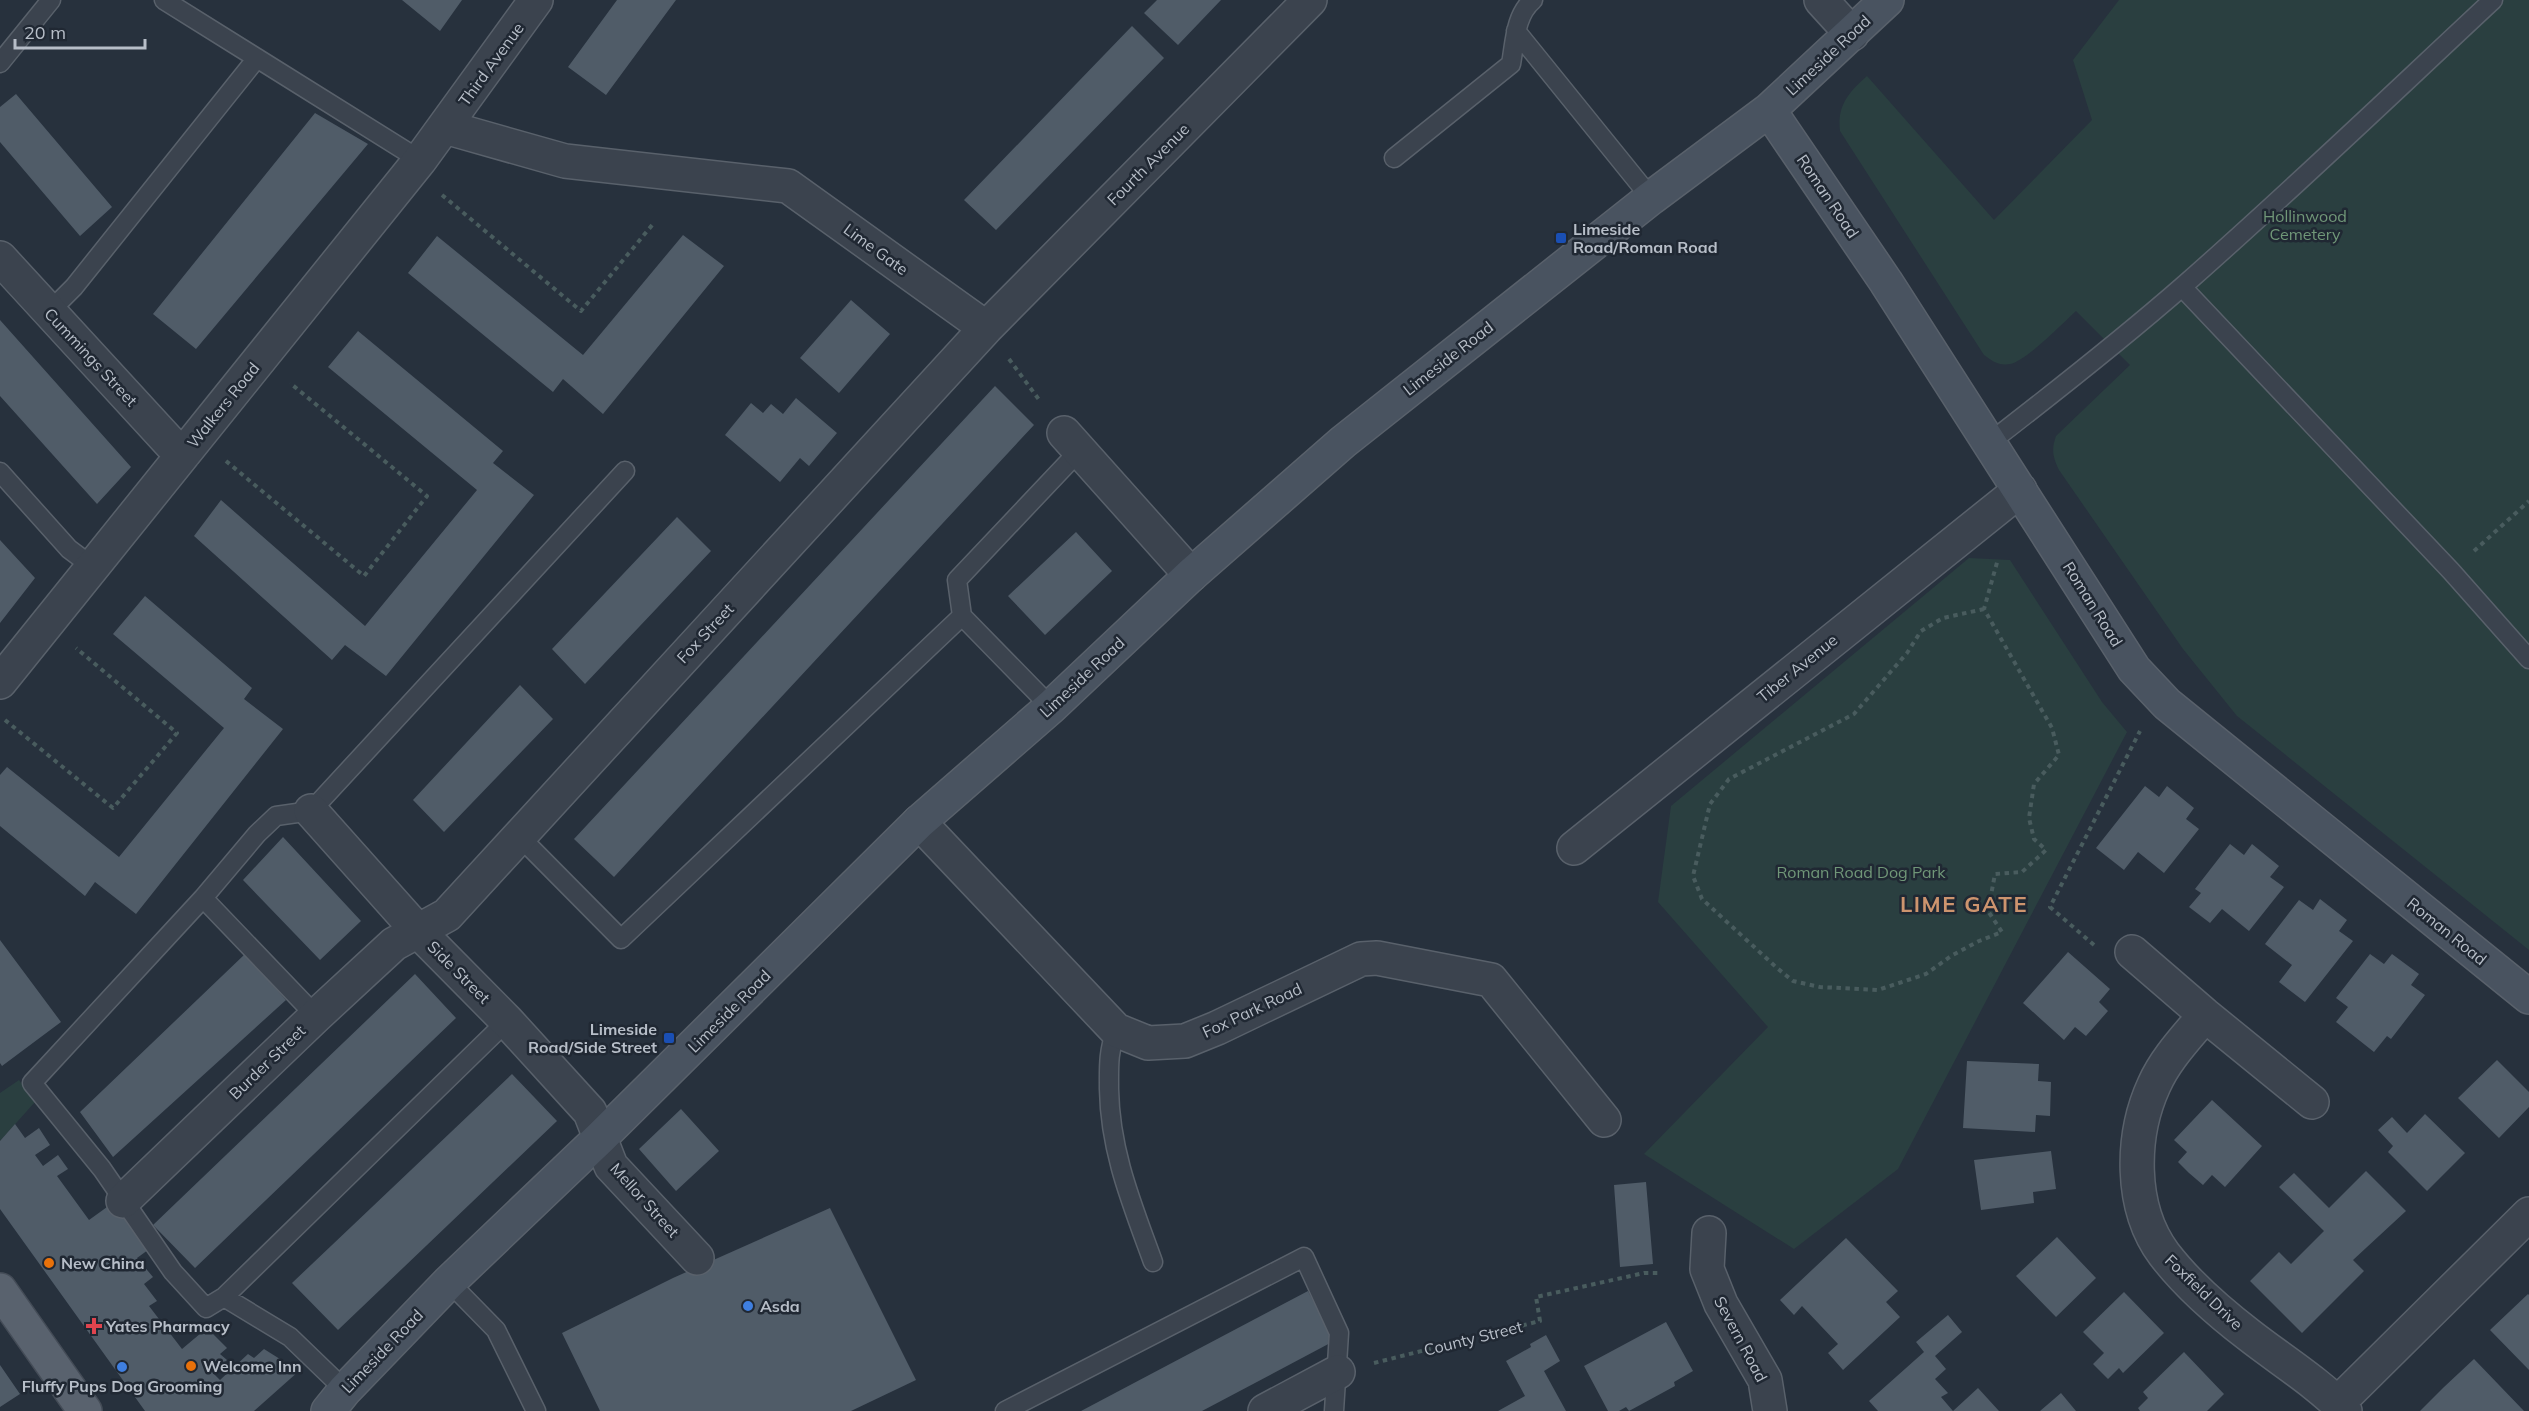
<svg xmlns="http://www.w3.org/2000/svg" width="2529" height="1411" font-family="Mulish,sans-serif">
	<style>
		.green { fill: #2a3f40 }
		.building { fill: #505c68 }
		.lines { fill: none; stroke-linecap: round; stroke-linejoin: round }
		.lane-casing { stroke: #59616b; stroke-width: 21 }
		.street-casing { stroke: #59616b; stroke-width: 36 }
		.secondary-casing { stroke: #59616b; stroke-width: 36 }
		.primary-casing { stroke: #444c57; stroke-width: 36 }
		.path { stroke: #495c5e; stroke-width: 4; stroke-dasharray: 4.5 4.5; stroke-linecap: butt }
		.lane { stroke: #3b434e; stroke-width: 18 }
		.street { stroke: #3b434e; stroke-width: 33 }
		.secondary { stroke: #495360; stroke-width: 33 }
		.primary { stroke: #59626e; stroke-width: 33 }
		.transit-dot { fill: #1a4fb4; stroke: #202833; stroke-width: 2 }
		.food-dot { fill: #e8710a; stroke: #202833; stroke-width: 2 }
		.shop-dot { fill: #3f7fe0; stroke: #202833; stroke-width: 2 }
		.health-dot { fill: #e0444e; stroke: #202833; stroke-width: 2 }
		.labels { text-anchor: middle; stroke-width: 5; stroke-linejoin: round; paint-order: stroke }
		.street-label { font-size: 16px; fill: #b7bec8; stroke: #202833 }
		.park-label { font-size: 16px; fill: #709778; stroke: #202833 }
		.poi-label { font-size: 16px; font-weight: bold; fill: #b7bec8; stroke: #202833; text-anchor: start }
		.district-label { font-size: 22px; font-weight: bold; letter-spacing: 1.5px; fill: #cd946e; stroke: #202833 }
	</style>
	<rect width="100%" height="100%" fill="#27313d"/>
	<path class="green" d="M2119,0H2529V950L2237,716L2183,649L2059,470C2053,457 2051,450 2056,436L2130,365L2076,311C2063,323 2025,362 2010,364C1999,366 1992,361 1984,355L1840,131C1837,105 1849,92 1867,76L1994,220L2092,120L2073,60Z
		M1969,558L2010,560L2102,702L2127,732L1898,1169L1794,1249L1644,1154L1768,1027L1658,902L1671,806Z
		M19,1080L35,1102L0,1141V1093Z"/>
	<path class="building" d="M402,0H462L440,31Z
		M617,0H676L606,95L568,67Z
		M1157,0H1221L1178,45L1144,13Z
		M1132,26L1164,58L996,230L964,200Z
		M16,94L112,207L80,236L0,142V107Z
		M315,113L368,144L196,349L153,314Z
		M683,235L724,266L603,414L563,379L553,392L408,273L437,236L583,355Z
		M851,300L890,334L839,393L800,358Z
		M0,320L131,467L97,504L0,396Z
		M358,331L503,451L493,463L534,495L386,676L345,645L332,660L194,536L221,500L365,626L477,490L328,367Z
		M995,386L1034,425L614,877L574,839Z
		M796,398L837,433L809,466L800,458L780,482L725,435L751,403L763,413L771,404L783,414Z
		M677,517L711,551L585,684L552,649Z
		M1076,532L1112,571L1045,635L1008,596Z
		M0,540L35,578L0,623Z
		M145,596L252,688L244,699L283,729L136,914L95,882L85,896L0,826V775L7,767L119,857L224,728L113,634Z
		M520,685L553,719L444,832L413,800Z
		M2145,786L2159,797L2167,786L2194,808L2186,819L2199,829L2164,873L2138,852L2124,870L2096,848Z
		M283,837L361,921L320,960L243,880Z
		M2230,844L2244,855L2252,844L2279,866L2270,877L2284,887L2249,931L2222,909L2210,923L2189,907L2201,893L2195,889Z
		M2320,899L2347,920L2339,931L2353,941L2305,1002L2279,982L2292,965L2265,944L2299,900L2313,910Z
		M0,940L61,1022L2,1066L0,1063Z
		M2068,952L2110,989L2099,1002L2108,1011L2086,1036L2075,1027L2064,1040L2023,1003Z
		M245,954L286,1000L113,1157L80,1112Z
		M2370,954L2384,964L2392,954L2419,974L2411,985L2425,995L2391,1039L2387,1036L2374,1052L2336,1022L2348,1007L2336,998Z
		M415,974L456,1018L195,1268L153,1225Z
		M2497,1060L2529,1092V1107L2499,1138L2458,1098Z
		M1967,1061L2039,1064L2038,1081L2051,1082L2050,1116L2036,1115L2035,1132L1963,1128Z
		M512,1074L557,1121L338,1330L292,1283Z
		M2212,1100L2262,1146L2225,1187L2212,1175L2203,1185L2189,1173L2178,1162L2187,1152L2174,1140Z
		M681,1109L719,1151L676,1191L639,1149Z
		M2425,1114L2465,1153L2427,1191L2388,1152L2393,1146L2378,1130L2392,1117L2407,1133Z
		M15,1124L25,1138L39,1128L50,1145L35,1155L43,1166L58,1155L68,1169L57,1176L89,1220L114,1202L148,1250L137,1258L153,1277L144,1284L157,1301L149,1306L182,1349L207,1328L227,1348L220,1354L227,1360L213,1373L220,1380L248,1354L254,1358L264,1349L299,1371L254,1411H145L0,1209V1141Z
		M2051,1151L2056,1189L2033,1192L2034,1203L1981,1210L1974,1160Z
		M2366,1171L2406,1211L2353,1260L2364,1271L2302,1333L2250,1281L2279,1252L2291,1264L2324,1231L2279,1187L2294,1173L2329,1208Z
		M1646,1182L1653,1264L1620,1267L1614,1185Z
		M830,1208L916,1380L851,1411H600L562,1333L673,1278Z
		M2057,1237L2096,1278L2056,1317L2016,1276Z
		M1846,1238L1898,1291L1886,1302L1900,1317L1843,1370L1828,1353L1838,1344L1802,1306L1794,1315L1780,1300Z
		M1308,1291L1334,1341L1202,1411H1081Z
		M2124,1292L2164,1333L2123,1373L2119,1368L2108,1379L2093,1364L2104,1353L2083,1332Z
		M2528,1294L2529,1295V1370L2490,1330Z
		M1948,1315L1962,1332L1935,1356L1946,1369L1935,1379L1948,1393L1941,1397L1953,1411L1978,1388L1999,1411H1878L1869,1401L1924,1352L1916,1342Z
		M1666,1322L1693,1371L1674,1382L1675,1386L1629,1411L1626,1407L1619,1411H1608L1584,1366Z
		M1546,1335L1560,1361L1544,1371L1566,1411H1498L1525,1396L1506,1361L1531,1347L1530,1344Z
		M2184,1352L2224,1394L2207,1411H2140L2138,1408L2148,1398L2143,1392Z
		M2474,1359L2524,1411H2420L2444,1387Z
		M0,1365L20,1394L0,1407Z
		M2061,1393L2076,1411H2040Z"/>
	<g class="lines">
		<g class="lane-casing">
			<path id="lane" d="M164,0L420,160
				M1516,31L1651,198
				M0,63L51,0
				M1394,158L1511,64C1515,42 1515,15 1533,0
				M2182,287L2451,571L2529,659
				M49,312L74,287L257,58
				M1989,443C2055,392 2120,341 2183,286C2289,193 2390,96 2493,0
				M0,472L69,549L93,567
				M1051,707L962,616L957,580L1080,450
				M519,836L621,939L962,616
				M203,898L316,1016
				M507,1021L224,1297L206,1308L173,1272L102,1169L32,1083L203,898L257,834L276,816L311,811L625,471
				M1116,1030C1108,1052 1109,1067 1109,1089C1110,1152 1132,1204 1153,1262
				M449,1282L496,1330L536,1411
				M224,1297L290,1337L345,1390
				M1005,1411L1304,1257L1339,1333L1334,1411"/>
		</g>
		<g class="street-casing">
			<path id="street" d="M1821,0L1852,34
				M445,127L565,161L788,186L986,328
				M0,258L171,444L185,452
				M1064,433L1191,575
				M0,682L420,160L536,0
				M311,811L418,931L507,1021L590,1112L611,1166L697,1258
				M919,822L1116,1030L1148,1043L1185,1041L1217,1028L1361,959L1377,958L1491,980L1604,1120
				M1574,848L2020,490
				M2132,952L2205,1015L2312,1102
				M2205,1015C2187,1037 2166,1058 2154,1085C2131,1135 2129,1207 2164,1254C2187,1284 2219,1312 2249,1335C2281,1360 2317,1382 2345,1411
				M123,1201L316,1016L394,944L447,915L986,328L1310,0
				M1709,1233L1707,1269L1721,1304L1765,1380L1770,1411
				M2338,1403L2529,1214
				M1265,1411L1338,1372"/>
		</g>
		<g class="secondary-casing">
			<path id="secondary" d="M1769,110L1886,282L2134,669L2167,704L2529,997
				M328,1411L345,1390L449,1282L600,1138L919,822L1051,707L1191,575L1343,442L1651,198L1769,110L1887,0"/>
		</g>
		<g class="primary-casing">
			<path id="primary" d="M0,1290L85,1411"/>
		</g>
		<path class="path" d="M442,195L581,311L653,224
			M1009,359L1040,401
			M226,461L364,576L427,496L290,383
			M2474,551L2529,501
			M1984,609L1943,618L1921,631L1907,653L1854,714L1729,779L1710,804L1693,876L1702,899L1777,968L1793,981L1820,987L1878,990L1926,974L1951,956L1979,941L2002,932L1988,911L1995,874L2022,872L2046,850L2034,839L2029,818L2034,784L2059,755L2052,728L1984,609L1998,559
			M5,720L113,808L177,733L76,648
			M2094,945L2050,907L2140,731
			M1374,1363L1540,1321L1536,1297L1644,1273H1661"/>
		<use href="#lane" class="lane"/>
		<use href="#street" class="street"/>
		<use href="#secondary" class="secondary"/>
		<use href="#primary" class="primary"/>
	</g>
	<g class="transit-dot">
		<rect x="1555" y="232" width="12" height="12" rx="3"/>
		<rect x="663" y="1032" width="12" height="12" rx="3"/>
	</g>
	<g class="food-dot">
		<circle cx="49" cy="1263" r="6"/>
		<circle cx="191" cy="1366" r="6"/>
	</g>
	<g class="shop-dot">
		<circle cx="748" cy="1306" r="6"/>
		<circle cx="122" cy="1367" r="6"/>
	</g>
	<path class="health-dot" d="M91 1317h6v6h6v6h-6v6h-6v-6h-6v-6h6z"/>
	<g class="labels">
		<g class="street-label">
			<text transform="translate(1828 55) rotate(-43)" y="6">Limeside Road</text>
			<text transform="translate(491 64) rotate(-54)" y="6">Third Avenue</text>
			<text transform="translate(1148 164) rotate(-45)" y="6">Fourth Avenue</text>
			<text transform="translate(1828 196) rotate(56)" y="6">Roman Road</text>
			<text transform="translate(876 249) rotate(36)" y="6">Lime Gate</text>
			<text transform="translate(91 357) rotate(47)" y="6">Cummings Street</text>
			<text transform="translate(1448 358) rotate(-38)" y="6">Limeside Road</text>
			<text transform="translate(223 405) rotate(-51)" y="6">Walkers Road</text>
			<text transform="translate(2093 604) rotate(58)" y="6">Roman Road</text>
			<text transform="translate(705 633) rotate(-47)" y="6">Fox Street</text>
			<text transform="translate(1797 668) rotate(-39)" y="6">Tiber Avenue</text>
			<text transform="translate(1082 677) rotate(-43)" y="6">Limeside Road</text>
			<text transform="translate(2447 931) rotate(39)" y="6">Roman Road</text>
			<text transform="translate(459 972) rotate(45)" y="6">Side Street</text>
			<text transform="translate(1252 1010) rotate(-25)" y="6">Fox Park Road</text>
			<text transform="translate(729 1011) rotate(-45)" y="6">Limeside Road</text>
			<text transform="translate(267 1062) rotate(-44)" y="6">Burder Street</text>
			<text transform="translate(645 1200) rotate(48)" y="6">Mellor Street</text>
			<text transform="translate(2204 1292) rotate(44)" y="6">Foxfield Drive</text>
			<text transform="translate(1473 1338) rotate(-14)" y="6">County Street</text>
			<text transform="translate(1741 1339) rotate(62)" y="6">Severn Road</text>
			<text transform="translate(382 1351) rotate(-46)" y="6">Limeside Road</text>
		</g>
		<g class="park-label">
			<text x="2305" y="222">Hollinwood<tspan x="2305" dy="18">Cemetery</tspan></text>
			<text x="1861" y="878">Roman Road Dog Park</text>
		</g>
		<g class="poi-label">
			<text x="1573" y="235">Limeside<tspan x="1573" dy="18">Road/Roman Road</tspan></text>
			<text x="657" y="1035" text-anchor="end">Limeside<tspan x="657" dy="18">Road/Side Street</tspan></text>
			<text x="61" y="1269">New China</text>
			<text x="760" y="1312">Asda</text>
			<text x="106" y="1332">Yates Pharmacy</text>
			<text x="203" y="1372">Welcome Inn</text>
			<text x="122" y="1392" text-anchor="middle">Fluffy Pups Dog Grooming</text>
		</g>
		<g class="district-label">
			<text x="1964" y="912">LIME GATE</text>
		</g>
	</g>
	<path d="M15 39v9h130v-9" fill="none" stroke="#b7bec8" stroke-width="3"/>
	<text x="24" y="39" font-size="18" fill="#b7bec8" stroke="#202833" stroke-width="4.5" paint-order="stroke">20 m</text>
</svg>
